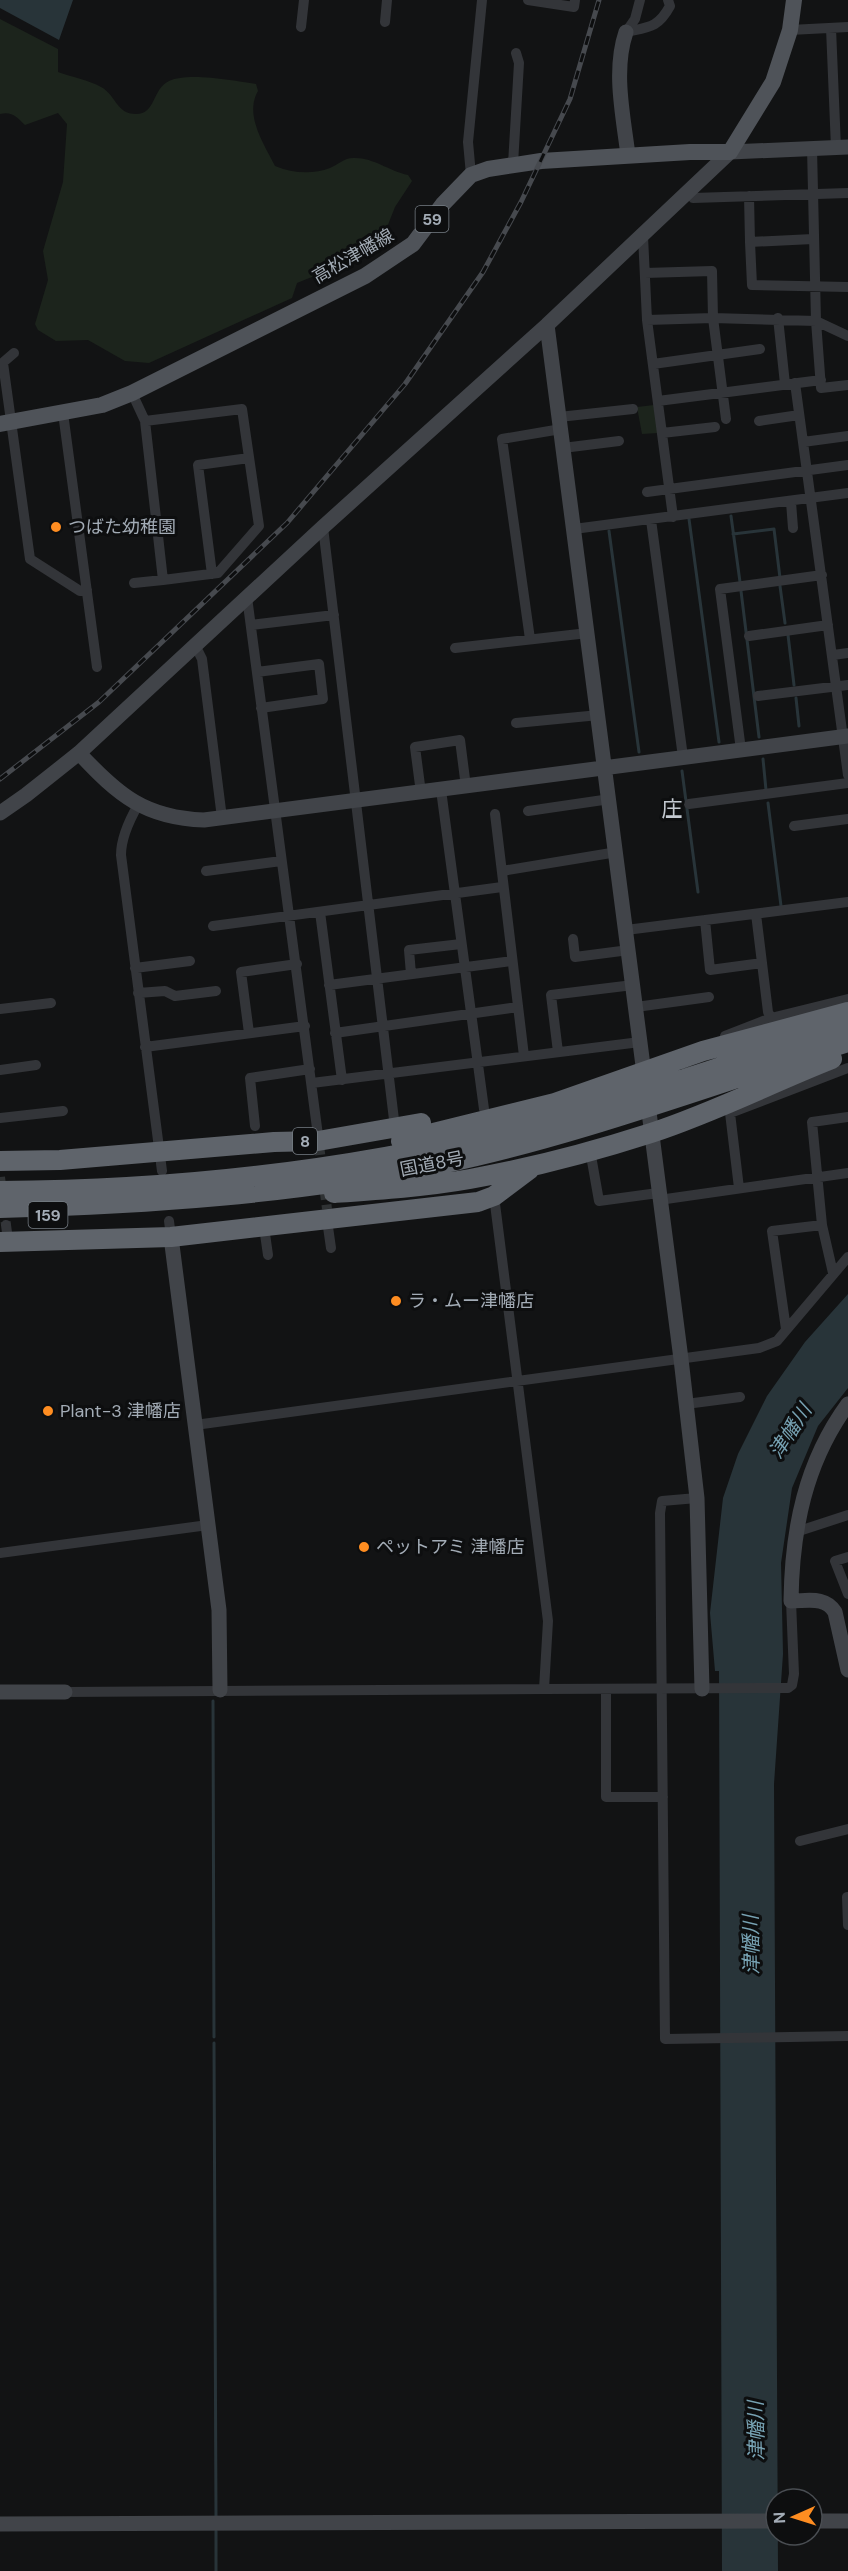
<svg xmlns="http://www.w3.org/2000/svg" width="848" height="2571" font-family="'DM Sans','Noto Sans JP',sans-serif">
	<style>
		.green { fill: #1c241c }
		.water { fill: #283439 }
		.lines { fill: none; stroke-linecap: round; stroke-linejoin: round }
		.stream { stroke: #283439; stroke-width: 3 }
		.street-tunnel { stroke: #2f3234; stroke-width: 10; stroke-dasharray: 10 5; stroke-linecap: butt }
		.street { stroke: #333539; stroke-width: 10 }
		.secondary { stroke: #414449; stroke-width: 15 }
		.primary { stroke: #4f5359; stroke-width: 16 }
		.highway { stroke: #5f646b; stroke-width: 20 }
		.rail-casing { stroke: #46494e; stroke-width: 5 }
		.rail { stroke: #0d0e0f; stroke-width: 3; stroke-dasharray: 9; stroke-linecap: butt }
		.poi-dot { fill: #fe8d21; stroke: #0d0e0f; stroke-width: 2 }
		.labels { text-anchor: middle; stroke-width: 6; stroke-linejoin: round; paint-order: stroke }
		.shield { fill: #0d0e0f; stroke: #767d84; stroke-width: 1.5 }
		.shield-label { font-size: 16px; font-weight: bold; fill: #a3acb6 }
		.street-label { font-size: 18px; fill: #a3acb6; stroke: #0d0e0f }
		.poi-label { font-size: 18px; fill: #a3acb6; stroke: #0d0e0f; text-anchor: start }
		.water-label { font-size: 20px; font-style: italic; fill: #77a2b3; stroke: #0d0e0f }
		.quarter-label { font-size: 21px; fill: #c4cad1; stroke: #0d0e0f }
	</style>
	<rect width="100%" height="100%" fill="#121314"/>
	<path class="green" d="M0,19L58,49V72C71,77 89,80 101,87C116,95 116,114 136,114C156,114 152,89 169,81C189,72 235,81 256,84L258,91C244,115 264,144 275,166C292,173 312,175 330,168C339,164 345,157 355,158C374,158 389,171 408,175L412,181L395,207L378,250L297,283L292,298L149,363L125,361L88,340L56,341L38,330L35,324L48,280L43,251L63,182L67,124L58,113L25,125C17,117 12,111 0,114Z
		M654,405L658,433L642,434L637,407Z"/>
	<path class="water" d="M0,0H73L59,40L0,8Z
		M848,1294V1388L818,1426L792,1488L781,1563L783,1654L774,1784L778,2571H722L719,1671H715L710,1613L723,1498L738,1454L767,1396L805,1342Z"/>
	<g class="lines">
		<path class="stream" d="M731,516L740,582
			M689,519L719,742
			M609,531L639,752
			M733,534L774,529L780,578
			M780,586L785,623
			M741,591L759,737
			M788,635L794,685
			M796,698L799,726
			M763,759L766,790
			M682,771L698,892
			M768,803L781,906
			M213,1701L214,2037
			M214,2043L216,2517
			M216,2531V2571"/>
		<path class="street-tunnel" d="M319,1145L327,1209
			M0,1177L6,1225"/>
		<path class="street" d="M528,0L574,7L575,0
			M385,22L387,0
			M301,27L304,0
			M831,28L836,148
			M790,30L848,27
			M626,32C649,27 658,28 670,6L668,0
			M626,32L635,19L640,0
			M812,148L816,321L821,388L848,385
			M513,164L519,63L516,53
			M471,175L468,142L482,0
			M689,192L693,198L848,193
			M749,196L750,242
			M643,236L647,320L673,517
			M813,239L750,242L752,285L848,287
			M645,273L712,271L713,318L726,419
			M778,318L785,384
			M647,320L713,318L816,321L848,336
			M3,363L30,559L80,591L87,590
			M653,364L760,349
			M0,365L14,353
			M795,383L848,775
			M132,393L145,421L163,580L218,573L259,526L242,409L145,421
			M658,401L821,380
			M63,413L97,667
			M559,417L633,409
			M759,421L799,415
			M662,433L715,427
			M803,442L848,436
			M563,448L619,441
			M647,492L848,465
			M791,502L793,528
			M651,520L683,757
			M323,527L395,1128
			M574,529L848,493
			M212,574L198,465L249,458
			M134,583L163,580
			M247,597L319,1143
			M251,625L334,615
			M749,636L828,625
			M530,639L502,439L561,429
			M195,645L202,659L222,818
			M455,648L588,633
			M833,655L848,653
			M257,672L319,664L323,699L261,708
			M758,696L848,685
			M516,723L599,715
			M741,750L720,589L822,575
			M441,790L484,1109
			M421,793L415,747L460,740L466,787
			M689,804L848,783
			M138,805C130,819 121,838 121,855L162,1171
			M528,811L610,799
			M495,814L524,1056
			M794,826L848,819
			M206,871L281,861
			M502,871L617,852
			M320,912L342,1080
			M756,914L768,1012L771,1018
			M705,920L710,970L762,963
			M213,926L502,887
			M626,930L848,902
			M573,939L575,957L629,950
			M135,968L190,961
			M411,974L409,950L461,944
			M329,985L512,961
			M138,993L165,991L175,996L216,991
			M636,1007L709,997
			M0,1009L51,1003
			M249,1033L241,972L297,964
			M335,1033L518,1007
			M725,1036L771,1018L848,999
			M145,1047L305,1026
			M558,1052L551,995L633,985
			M0,1070L36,1065
			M312,1083L640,1042
			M728,1105L730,1113L848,1068
			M730,1113L739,1188
			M0,1118L63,1111
			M255,1126L250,1078L310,1069
			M590,1150L599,1201L658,1193
			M494,1196L548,1621L544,1689L788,1688L792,1685L794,1674L791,1601
			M659,1200L848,1173
			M327,1220L331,1248
			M169,1221L171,1237
			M6,1225L8,1240
			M264,1227L268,1255
			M833,1273L822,1225L812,1122L848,1117
			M786,1329L772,1231L822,1225
			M686,1404L740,1397
			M195,1425L759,1348L777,1341L848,1257
			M697,1498L662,1501L660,1513L665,2039L848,2036
			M796,1532L848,1515
			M0,1553L208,1525
			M848,1557L835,1561L848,1594
			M606,1689V1797H663
			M65,1692L544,1689
			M800,1841L848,1829
			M847,1897L848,1925"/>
		<path class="secondary" d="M626,32C613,70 623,115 628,155
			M547,325L681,1359L697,1498L702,1689
			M79,753C118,795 145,818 204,820L848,736
			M0,813L26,795L79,753L323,527L547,325L730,152L848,147
			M171,1237L219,1610L220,1690
			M848,1404C805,1463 792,1529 791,1601C808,1601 825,1596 835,1612L848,1670
			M0,1692H65
			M812,2521H848
			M0,2524L776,2521"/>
		<path class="primary" d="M0,424L102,405L132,393L365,276L413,244L443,204L471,175L488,169L541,161L690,152H730L773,82L790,30L794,0"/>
		<path class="highway" d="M401,1141L555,1103L703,1051L848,1012
			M0,1161L60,1160L274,1142L318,1141L421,1123
			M0,1191C178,1190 356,1170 528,1126C636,1098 741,1058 848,1027
			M334,1193C379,1190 425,1187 470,1179C531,1168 592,1152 651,1133C713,1113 771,1083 832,1059
			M0,1208C148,1204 296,1194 441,1164C579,1135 713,1084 848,1042
			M0,1242L171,1237L478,1202L494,1196L530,1169"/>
		<g class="rail-casing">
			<path id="rail" d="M0,779L99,702L287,523L405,384L483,272L521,202L570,99L599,0"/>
		</g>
		<use href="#rail" class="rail"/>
	</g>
	<g class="poi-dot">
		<circle cx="56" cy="527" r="6"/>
		<circle cx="396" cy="1301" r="6"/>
		<circle cx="48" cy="1411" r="6"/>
		<circle cx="364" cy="1547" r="6"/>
	</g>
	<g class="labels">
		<g class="shield">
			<rect x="415.5" y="206" width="33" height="26" rx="4.5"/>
			<rect x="293" y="1128" width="24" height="26" rx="4.5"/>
			<rect x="28.5" y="1202" width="39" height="26" rx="4.5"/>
		</g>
		<g class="shield-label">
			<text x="432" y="225">59</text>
			<text x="305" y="1147">8</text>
			<text x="48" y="1221">159</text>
		</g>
		<g class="street-label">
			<text transform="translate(353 256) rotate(-30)" y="6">高松津幡線</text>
			<text transform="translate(432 1164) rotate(-11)" y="6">国道8号</text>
		</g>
		<g class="poi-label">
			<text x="68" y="533">つばた幼稚園</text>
			<text x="408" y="1307">ラ・ムー津幡店</text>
			<text x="60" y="1417">Plant-3 津幡店</text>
			<text x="376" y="1553">ペットアミ 津幡店</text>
		</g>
		<g class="water-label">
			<text transform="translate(790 1431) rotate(-57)" y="7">津幡川</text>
			<text transform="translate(751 1945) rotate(-91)" y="7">津幡川</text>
			<text transform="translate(756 2431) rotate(-91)" y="7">津幡川</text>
		</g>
		<g class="quarter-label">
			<text x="672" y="816">庄</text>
		</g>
	</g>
	<g transform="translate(794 2517) rotate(267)"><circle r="28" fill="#0d0e0f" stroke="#494d52" stroke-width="1.5"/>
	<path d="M0-4.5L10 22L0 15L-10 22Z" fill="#fe8d21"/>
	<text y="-9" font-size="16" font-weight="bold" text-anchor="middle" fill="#a3acb6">N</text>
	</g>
</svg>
